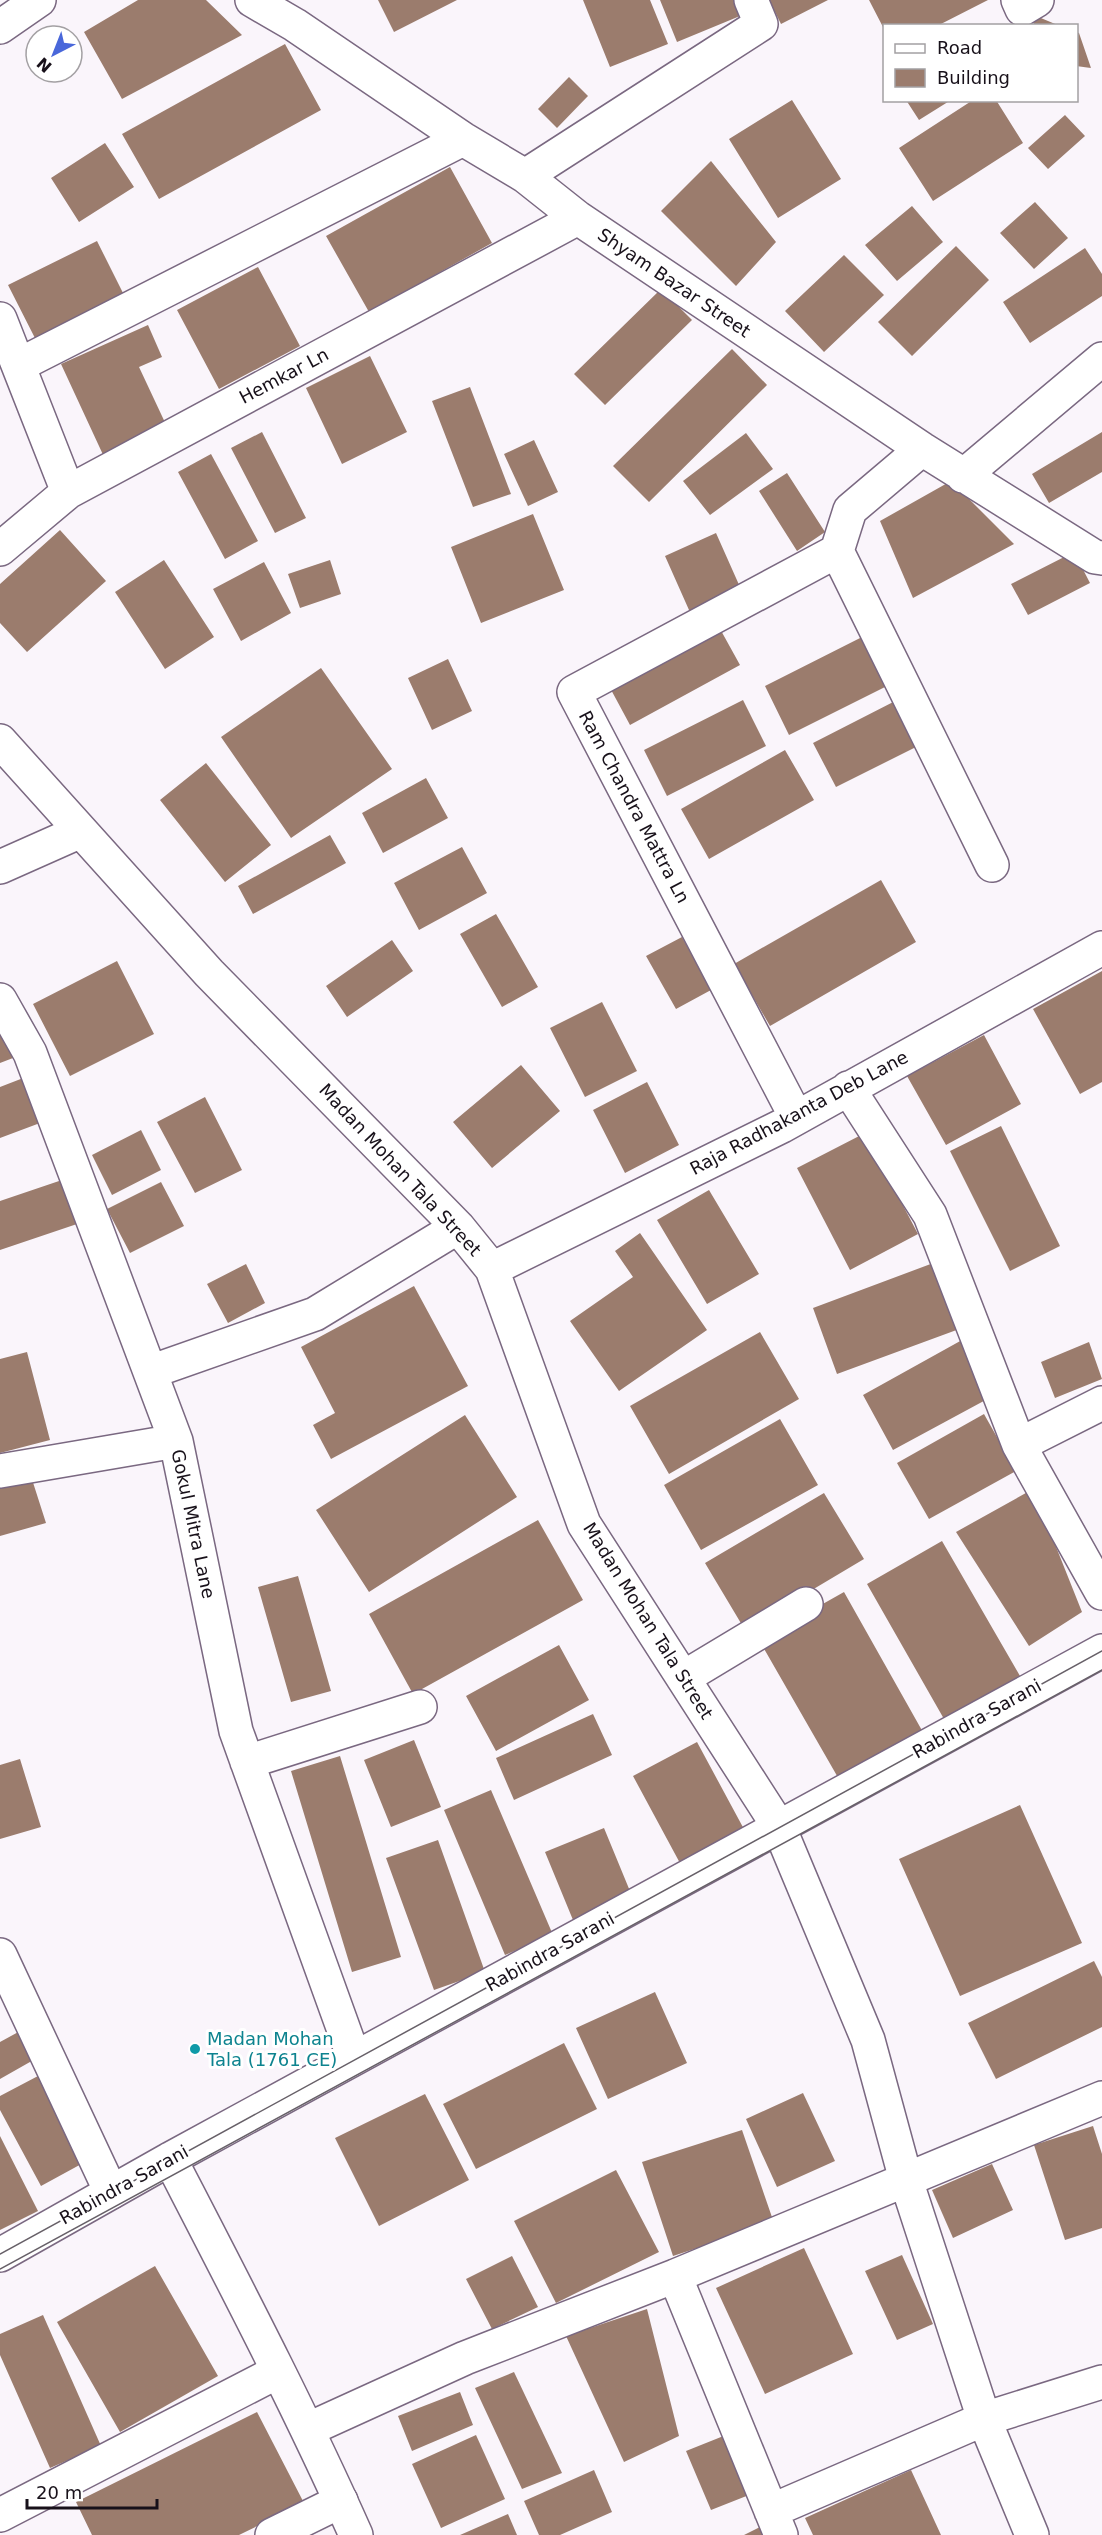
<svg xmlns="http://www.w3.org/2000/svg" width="1102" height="2535" font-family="'DejaVu Sans',sans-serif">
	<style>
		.building { fill: #9b7c6d }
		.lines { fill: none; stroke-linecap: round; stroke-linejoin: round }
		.minor-casing { stroke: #7a6881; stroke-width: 36 }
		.major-casing { stroke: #7a6881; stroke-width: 36 }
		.minor { stroke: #fff; stroke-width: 33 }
		.major { stroke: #fff; stroke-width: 33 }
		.tram { stroke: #676068; stroke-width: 1.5 }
		.culture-dot { fill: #0f9aa8; stroke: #fff; stroke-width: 2 }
		.labels { text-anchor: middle; stroke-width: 6; stroke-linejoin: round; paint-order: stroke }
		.street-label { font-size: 18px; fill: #18111a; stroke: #fff }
		.culture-label { font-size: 18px; fill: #0d838f; stroke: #fff; text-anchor: start }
	</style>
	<rect width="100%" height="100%" fill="#faf5fb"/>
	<path class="building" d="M138,0H206L242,35L122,99L84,32Z
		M378,0H457L394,32Z
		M583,0H650L668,44L610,67Z
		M660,0H734L740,16L677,42Z
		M769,0H828L781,24Z
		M869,0H988L937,26H884V29Z
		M1036,16L1060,26H1033Z
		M1076,32L1079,33L1091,68L1076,66Z
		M285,44L321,110L159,199L122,134Z
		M569,77L588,96L557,128L538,109Z
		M792,100L841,179L778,218L729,139Z
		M906,100H951L919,120Z
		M973,100H996L1023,143L933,201L899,148Z
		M1065,115L1085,136L1048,169L1028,148Z
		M105,143L134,187L79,222L51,178Z
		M711,161L776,242L736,286L661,211Z
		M450,167L492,243L369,312L326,236Z
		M1035,202L1068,238L1034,269L1000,233Z
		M912,206L943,242L897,281L865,245Z
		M97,241L127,301L39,346L8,285Z
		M956,246L989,280L912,356L878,322Z
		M1085,248L1102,274V296L1030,343L1003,302Z
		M844,255L884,295L824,352L785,311Z
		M258,267L300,346L219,389L177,310Z
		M661,289L692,320L605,405L574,374Z
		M148,325L162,357L139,367L169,431L105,459L61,364Z
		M732,349L767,385L649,502L613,466Z
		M370,356L407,432L342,464L306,388Z
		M470,387L511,494L473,507L432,401Z
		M262,432L306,518L275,533L231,448Z
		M1102,432V472L1049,503L1032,474Z
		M746,433L773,469L710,515L683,481Z
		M534,440L558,492L528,506L504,454Z
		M211,454L258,541L225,559L178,472Z
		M787,473L825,532L797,551L759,491Z
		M951,481L1014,544L913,598L880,521Z
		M533,514L564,590L481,623L451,547Z
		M60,530L106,581L27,652L0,623V584Z
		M716,533L744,596L693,619L665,556Z
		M1074,552L1090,583L1028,615L1011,584Z
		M164,560L214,637L165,669L115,592Z
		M330,560L341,594L300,608L288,574Z
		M264,562L291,613L241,641L213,589Z
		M719,627L740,665L630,725L609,686Z
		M868,634L893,683L789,735L765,686Z
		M448,659L472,711L432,730L408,678Z
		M321,668L392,769L291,838L221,737Z
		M901,698L924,743L836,787L813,743Z
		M743,700L766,746L667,796L644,750Z
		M785,750L814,800L709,859L681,809Z
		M206,763L271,845L225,882L160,800Z
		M426,778L448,818L383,853L362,813Z
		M330,835L346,863L253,914L238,886Z
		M462,847L487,893L419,930L394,883Z
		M881,880L916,942L770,1026L734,964Z
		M496,914L538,987L502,1007L460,934Z
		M682,937L711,990L676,1009L646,956Z
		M392,940L413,971L347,1017L326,986Z
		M117,961L154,1034L70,1076L33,1004Z
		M1102,971V1082L1080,1094L1033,1009Z
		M602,1002L637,1071L585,1097L550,1028Z
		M0,1023L13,1058L0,1063Z
		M984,1035L1021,1104L946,1145L907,1076Z
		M521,1065L560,1111L492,1168L453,1122Z
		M31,1075L48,1120L0,1138V1087Z
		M647,1082L679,1145L625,1173L593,1110Z
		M205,1097L242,1170L195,1193L157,1122Z
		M1001,1126L1060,1246L1010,1271L950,1151Z
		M141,1130L161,1170L112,1195L92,1155Z
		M865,1133L918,1234L850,1270L797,1168Z
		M62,1180L77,1224L0,1250V1201Z
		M161,1182L184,1226L130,1253L107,1209Z
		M709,1190L759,1274L707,1304L657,1220Z
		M640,1233L707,1330L619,1391L570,1321L633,1277L615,1251Z
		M936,1262L962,1328L837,1374L813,1308Z
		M246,1264L265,1303L228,1323L207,1284Z
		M414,1286L468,1386L331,1459L313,1425L335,1413L301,1347Z
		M760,1332L799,1399L669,1474L630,1406Z
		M962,1340L993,1396L893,1450L863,1395Z
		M1089,1342L1102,1379L1055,1398L1041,1362Z
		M27,1352L50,1440L0,1453V1359Z
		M984,1414L1016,1471L929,1519L897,1463Z
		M465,1415L517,1497L369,1592L316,1510Z
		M780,1419L818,1485L701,1550L664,1485Z
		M29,1470L46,1523L0,1536V1479Z
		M1033,1489L1082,1612L1029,1646L956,1532Z
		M824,1493L864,1559L745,1630L705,1563Z
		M538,1520L583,1600L413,1694L369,1614Z
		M942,1541L1020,1676L944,1719L867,1584Z
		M298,1576L331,1691L291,1702L258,1587Z
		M844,1592L924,1734L840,1781L759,1640Z
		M559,1645L589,1700L496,1751L466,1696Z
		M593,1714L612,1755L514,1800L496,1758Z
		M414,1740L441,1807L391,1827L364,1760Z
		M697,1742L745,1831L681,1865L633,1776Z
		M340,1756L401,1957L352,1972L291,1771Z
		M20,1759L41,1827L0,1839V1765Z
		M491,1790L553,1935L505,1955L444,1810Z
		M1020,1805L1082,1943L960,1996L899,1859Z
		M604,1828L632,1896L573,1920L545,1852Z
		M438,1840L485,1972L434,1990L386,1858Z
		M1094,1961L1102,1977V2027L996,2079L968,2023Z
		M655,1992L687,2063L608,2099L576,2028Z
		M22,2030L37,2058L0,2079V2042Z
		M564,2043L597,2109L476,2169L443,2104Z
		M38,2076L85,2162L41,2186L0,2110V2096Z
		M803,2093L835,2161L777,2187L746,2119Z
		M425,2094L469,2180L379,2226L335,2138Z
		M1093,2126L1102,2154V2228L1065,2240L1034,2145Z
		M742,2130L774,2223L673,2256L642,2162Z
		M0,2136L38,2211L0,2230Z
		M992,2164L1013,2210L953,2238L932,2190Z
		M616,2170L659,2252L556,2303L514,2221Z
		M804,2248L853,2354L765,2394L716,2288Z
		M902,2255L933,2324L897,2340L865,2271Z
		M512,2256L538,2307L492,2329L466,2279Z
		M155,2266L218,2376L120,2432L57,2322Z
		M647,2309L679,2436L624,2462L566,2336Z
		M43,2315L101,2446L50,2468L0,2355V2334Z
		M514,2372L562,2473L522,2489L475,2388Z
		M460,2392L473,2425L412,2451L398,2416Z
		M257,2412L304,2503L239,2535H92L76,2502Z
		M476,2435L505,2499L441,2528L412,2464Z
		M726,2435L749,2495L711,2510L686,2451Z
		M594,2470L612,2512L560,2535H539L524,2501Z
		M911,2470L941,2535H813L805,2518Z
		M508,2514L517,2535H460Z
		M762,2526L765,2535H744Z"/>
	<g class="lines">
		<g class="minor-casing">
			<path id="minor" d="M252,0L295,25L463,139L525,176L578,218L922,449L1095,557L1102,558
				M1018,0L1022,9L1037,0
				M525,176L761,24L751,0
				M0,319L68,492
				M19,365L463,139
				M963,476L1102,359
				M0,549L68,492L578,218
				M837,551L992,865
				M0,741L209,973L458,1227L492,1269L584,1524L779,1827L868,2040L906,2180L984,2419L1032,2535
				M0,867L81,831
				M0,1000L30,1053L176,1441L236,1731L354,2058
				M848,1088L930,1215L1019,1445L1102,1593
				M796,1117L574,692L837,551L850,510L922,449
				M492,1269L782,1126L1102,948
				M150,1372L315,1314L458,1227
				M1019,1445L1102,1403
				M0,1471L176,1441
				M683,1678L806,1604
				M247,1762L420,1707
				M0,1955L111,2192
				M675,2276L781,2535
				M309,2429L465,2358L675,2276L1102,2098
				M771,2511L984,2419L1102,2382
				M0,2515L277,2372
				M272,2535L341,2501"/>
		</g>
		<g class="major-casing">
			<path id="major" d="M0,27L39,0
				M170,2159C234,2283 299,2407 356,2535
				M0,2255L170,2159L1102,1651"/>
		</g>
		<use href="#minor" class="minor"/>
		<use href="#major" class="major"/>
		<path class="tram" d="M0,2254L1102,1651
			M0,2269L1102,1670"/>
	</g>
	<circle class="culture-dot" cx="195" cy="2049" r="6"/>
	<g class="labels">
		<g class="street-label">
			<text transform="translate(674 283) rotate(34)" y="6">Shyam Bazar Street</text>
			<text transform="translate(284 376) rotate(-28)" y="6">Hemkar Ln</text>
			<text transform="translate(634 807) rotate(62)" y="6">Ram Chandra Mattra Ln</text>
			<text transform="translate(799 1113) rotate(-28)" y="6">Raja Radhakanta Deb Lane</text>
			<text transform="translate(400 1170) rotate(47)" y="6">Madan Mohan Tala Street</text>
			<text transform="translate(193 1524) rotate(78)" y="6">Gokul Mitra Lane</text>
			<text transform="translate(648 1621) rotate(58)" y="6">Madan Mohan Tala Street</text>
			<text transform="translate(977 1719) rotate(-29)" y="6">Rabindra Sarani</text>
			<text transform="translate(550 1952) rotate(-29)" y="6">Rabindra Sarani</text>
			<text transform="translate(124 2185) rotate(-29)" y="6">Rabindra Sarani</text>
		</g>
		<g class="culture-label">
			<text x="207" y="2045">Madan Mohan<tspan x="207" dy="21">Tala (1761 CE)</tspan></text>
		</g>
	</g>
	<rect x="883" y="24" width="195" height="78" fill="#ffffff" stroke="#a3a0a3" stroke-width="1.5"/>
	<rect x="895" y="44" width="30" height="9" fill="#ffffff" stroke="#a3a0a3" stroke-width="1.5"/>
	<text x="937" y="54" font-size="18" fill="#18111a">Road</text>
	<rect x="895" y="69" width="30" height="18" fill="#9b7c6d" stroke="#a3a0a3" stroke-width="1.5"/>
	<text x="937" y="84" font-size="18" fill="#18111a">Building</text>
	<g transform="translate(54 54) rotate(222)"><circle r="28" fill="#ffffff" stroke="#a3a0a3" stroke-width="1.5"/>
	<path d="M0-4.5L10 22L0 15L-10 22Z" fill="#4967da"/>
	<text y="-9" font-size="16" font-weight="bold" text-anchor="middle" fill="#18111a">N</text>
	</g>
	<path d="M27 2499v9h130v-9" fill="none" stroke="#18111a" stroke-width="3"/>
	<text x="36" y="2499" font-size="18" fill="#18111a" stroke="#ffffff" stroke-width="4.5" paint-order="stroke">20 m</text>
</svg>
